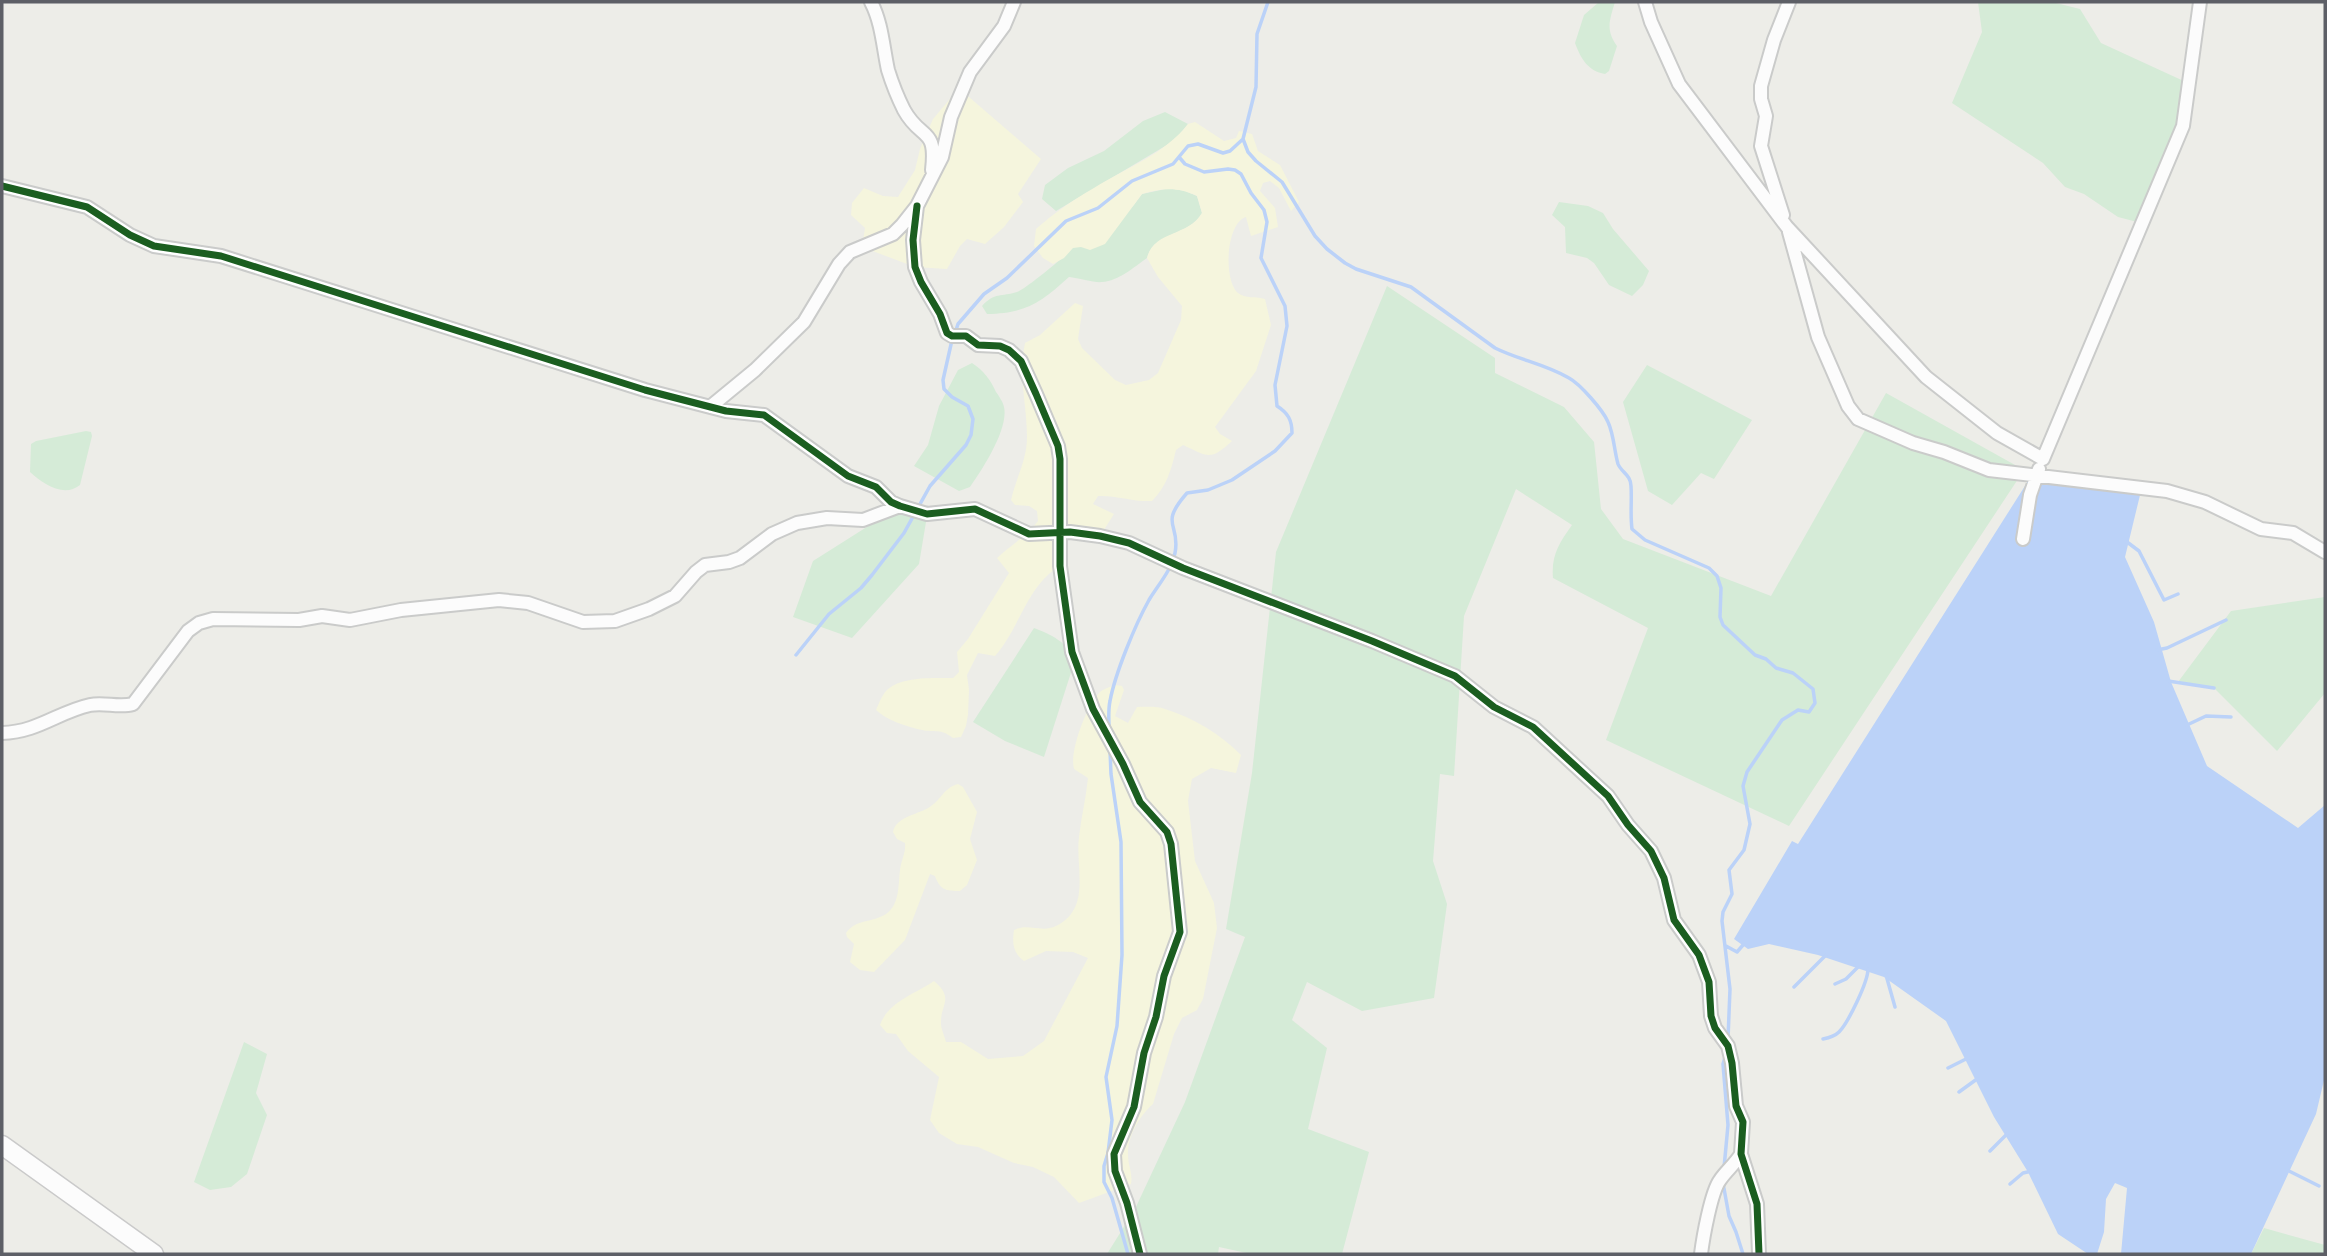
<svg xmlns="http://www.w3.org/2000/svg" width="2327" height="1256" font-family="'Sofia Sans Condensed',sans-serif">
	<style>
		.green { fill: #d5ebd7 }
		.sand { fill: #f5f5dd }
		.water { fill: #bbd2f8 }
		.lines { fill: none; stroke-linecap: round; stroke-linejoin: round }
		.stream { stroke: #bbd2f8; stroke-width: 3.5 }
		.street-casing { stroke: #cacbca; stroke-width: 16 }
		.secondary-casing { stroke: #cacaca; stroke-width: 21 }
		.street { stroke: #fcfcfc; stroke-width: 12 }
		.secondary { stroke: #fcfcfc; stroke-width: 18 }
		.cycleway-casing { stroke: #fff; stroke-width: 11 }
		.cycleway { stroke: #1b5e20; stroke-width: 7 }
	</style>
	<rect width="100%" height="100%" fill="#edede8"/>
	<path class="green" d="M1599,2H1615C1610,19 1605,30 1617,46L1609,71L1605,74C1588,71 1581,59 1575,43L1584,15Z
		M1978,2H2052L2080,9L2101,43L2188,83L2183,126L2141,223L2118,217L2084,194L2065,187L2043,163L1952,103L1982,32Z
		M1165,112L1188,124L1179,135L1167,145L1056,211L1042,199L1045,185L1068,168L1104,151L1143,121Z
		M1170,188L1185,191L1197,196L1202,213C1189,237 1154,231 1147,258C1134,267 1119,281 1102,282C1095,283 1079,278 1069,277C1040,303 1027,313 987,314L982,306C995,292 1001,297 1017,292C1027,288 1066,256 1073,247H1081L1133,206L1142,194Z
		M1559,202L1588,206L1603,213L1613,229L1649,271L1643,285L1632,296L1609,285L1594,263L1587,258L1566,253L1565,227L1552,215Z
		M1387,286L1495,358V373L1564,407L1594,442L1601,509L1623,539L1771,596L1886,393L2024,470L1789,826L1606,740L1648,628L1553,578C1551,556 1559,543 1572,525L1516,489L1464,616L1454,776L1440,774L1433,861L1447,904L1434,998L1362,1011L1307,982L1292,1020L1327,1048L1308,1129L1369,1152L1342,1254H1251L1219,1247L1218,1254H1107L1135,1209L1185,1102L1245,937L1226,929L1252,773L1276,552Z
		M972,363C984,371 990,379 996,392C999,396 1003,402 1004,407C1009,429 982,470 970,487L959,491L914,466L928,445L939,406L958,370Z
		M1647,365L1752,420L1714,479L1701,473L1672,505L1648,491L1623,402Z
		M86,431L91,432L92,436L80,485C64,498 43,484 30,472L31,444L36,441Z
		M900,506L927,516L919,564L852,638L793,617L813,561Z
		M2325,597V693L2277,751L2214,688L2178,682L2231,611Z
		M1034,628C1051,634 1068,643 1075,660L1044,757L1005,741L973,722Z
		M244,1042L267,1054L256,1093L267,1115L247,1174L231,1187L210,1190L194,1182Z
		M2264,1228L2325,1245V1254H2251Z"/>
	<path class="sand" d="M962,91L1041,159L1018,194L1023,202L1004,227L985,244L967,239L960,246L947,269L915,267L862,247L865,228L851,215L852,203L864,188L883,196L898,197L915,170L920,149L933,119L955,93Z
		M1195,122L1224,141L1236,138L1239,131L1252,134L1258,151L1280,165L1299,202L1291,211L1279,188L1270,181L1263,183L1260,191L1275,208L1278,227L1251,236L1246,217C1226,223 1223,280 1238,293C1245,299 1257,296 1265,299L1271,325L1256,371L1215,427L1220,434L1232,441C1210,461 1209,457 1183,445L1176,450C1171,470 1167,486 1152,501C1133,502 1116,495 1098,496L1093,504L1114,514L1100,536L1060,533V566C1027,585 1020,628 995,656L978,653L967,675L969,690L968,715L966,726L961,737L953,738C940,728 936,733 922,730C908,727 886,720 876,710C879,703 882,695 887,690C901,676 935,678 953,678L959,672L957,652L968,639L1009,573L997,558C1011,545 1027,536 1038,521L1037,511L1029,506L1015,505L1011,500C1016,478 1027,460 1027,437C1027,405 1018,375 1025,343L1040,335L1075,303L1083,306L1078,339L1082,348L1115,380L1126,385L1149,380L1158,373L1181,320L1182,306L1158,277L1147,258C1154,230 1188,237 1202,213L1197,196C1178,187 1162,188 1142,194L1105,244L1090,250L1081,247L1073,248L1064,258L1053,264L1043,258L1034,246L1036,229C1054,213 1073,200 1094,188C1126,168 1165,154 1188,124Z
		M1115,685L1122,686L1124,690L1115,716L1128,723L1137,707C1146,707 1157,706 1165,709C1194,718 1220,734 1241,755L1236,773L1211,768L1192,779L1188,801L1195,861L1214,903L1217,928L1203,999L1197,1010L1182,1018L1174,1034L1153,1104C1140,1115 1127,1137 1128,1155C1128,1165 1133,1174 1131,1184L1079,1203L1054,1177L1033,1167L1014,1163L978,1147L957,1144L939,1133L930,1120L939,1077L908,1051L896,1034L887,1033L880,1025C888,1002 915,994 934,981C955,999 940,1004 941,1024C941,1029 945,1037 946,1042H961L988,1059L1023,1056L1044,1041L1088,958L1073,952L1046,951L1024,961C1013,953 1012,943 1014,930C1028,923 1042,933 1056,926C1092,908 1075,868 1079,837C1081,818 1086,798 1088,778L1074,769C1069,751 1087,706 1099,693C1103,689 1110,687 1115,685Z
		M958,784L963,787L977,812L970,839L977,860L967,885L960,891C946,891 940,890 935,876L930,874L905,940L874,972L860,970L850,962L854,944L847,937L846,933C856,920 866,923 880,917C900,910 898,887 900,870C901,860 906,853 905,843L897,839L893,832C896,817 916,815 928,808C940,802 944,787 958,784Z"/>
	<path class="water" d="M2030,478L2141,491L2125,557L2154,622L2171,682L2207,766L2298,828L2325,805V1076L2316,1114L2251,1254H2121L2127,1188L2115,1183L2106,1199L2104,1232L2097,1254H2088L2058,1234L2028,1172L1994,1117L1946,1021L1884,977L1818,955L1769,944L1748,949L1734,939L1792,841L1798,844Z"/>
	<g class="lines">
		<path class="stream" d="M1243,139L1248,152L1256,161L1282,182L1315,236L1327,249L1345,263L1356,269L1411,287L1495,348C1519,360 1545,364 1569,378C1580,384 1603,410 1608,422C1614,435 1614,450 1618,464C1621,472 1631,475 1631,486C1632,501 1630,514 1632,529L1645,540L1709,568L1717,576L1721,588L1720,617L1723,625L1755,655L1766,659L1776,668L1793,673L1813,689L1815,703L1809,712L1798,710L1782,720L1747,772L1743,786L1750,824L1744,850L1729,870L1732,894L1723,912L1722,921L1730,989L1728,1039
			M955,333L958,324L984,294L1007,278L1066,221L1098,208L1132,181L1173,164L1188,146L1198,144L1223,153L1230,151L1243,139L1256,87L1257,34L1268,2
			M2127,542L2139,551L2164,600L2178,594
			M2157,650L2167,648L2226,620
			M796,655L829,614L861,588L872,575L904,533L930,486L966,445L971,435L973,419L968,406L952,397L944,389L943,380L952,340
			M2168,681L2214,688
			M2187,725L2206,716L2231,717
			M1109,728C1109,719 1108,710 1110,701C1115,674 1135,625 1149,600C1158,585 1171,571 1175,553C1181,523 1158,526 1187,493L1208,490L1232,480L1275,451L1292,433C1292,420 1288,413 1277,406L1275,385L1287,326L1285,306L1261,258L1267,222L1264,210L1251,193L1241,174L1235,170L1228,169L1204,172L1185,164L1179,157
			M1110,750L1111,774L1121,842L1122,955L1117,1026L1106,1077L1112,1120L1108,1153L1104,1166V1182L1112,1198L1128,1254
			M1726,946L1737,952L1743,945
			M1886,975L1895,1007
			M1835,984L1846,979L1858,967
			M1794,987L1827,954
			M1823,1039C1828,1038 1835,1036 1839,1032C1848,1023 1868,982 1868,969
			M1948,1068L1968,1058
			M1959,1092L1977,1079
			M1990,1151L2008,1133
			M1724,1168L1728,1125L1723,1064L1726,1054
			M2287,1170L2319,1186
			M1723,1183L1729,1216L1736,1232L1743,1254
			M2010,1184L2023,1173L2032,1171"/>
		<g class="street-casing">
			<path id="street" d="M871,2C882,23 883,47 888,70C892,83 898,98 904,110C921,141 937,126 932,170
				M1645,2L1651,22L1679,84L1787,227L1926,377L1997,433L2043,459L2183,126L2200,2
				M2,186L87,207L130,235L154,246L221,256L645,390L726,411L764,415L848,476L876,487L891,502L900,506L927,514L975,509L1029,534L1070,532L1100,536L1129,543L1183,568L1372,641L1455,676L1494,707L1533,727L1608,796L1628,825L1651,851L1664,878L1674,920L1699,955L1709,982L1711,1016L1715,1028L1728,1046L1732,1063L1736,1106L1743,1122L1741,1154L1757,1204L1759,1254
				M917,206L913,240L915,267L921,282L940,314L947,333L952,336H966L978,345L1000,346L1009,350L1021,361L1036,394L1058,446L1060,459V566L1072,652L1093,709L1123,764L1140,802L1167,832L1171,844L1180,932L1164,976L1156,1017L1144,1053L1134,1107L1114,1154L1115,1171L1127,1203L1140,1254
				M1783,215L1761,146L1766,116L1761,99V86L1774,40L1789,2
				M1789,232L1818,337L1848,406L1858,419L1913,443L1944,452L1989,470L2167,491L2205,502L2261,529L2293,533L2325,552
				M710,407L755,370L804,322L839,264L850,252L893,234L902,225L917,206L942,157L951,117L970,72L1004,26L1014,2
				M2023,539L2030,495L2039,469
				M2,733C38,732 58,712 90,705C104,702 119,708 133,704L188,631L199,623L213,619L299,620L322,616L350,620L401,610L499,600L528,603L583,622L615,621L649,609L675,596L696,572L705,565L729,562L740,558L772,534L797,523L827,518L863,520L900,506
				M1701,1254C1703,1238 1711,1192 1720,1180C1726,1171 1735,1164 1741,1154"/>
		</g>
		<g class="secondary-casing">
			<path id="secondary" d="M2,1145L154,1254"/>
		</g>
		<use href="#street" class="street"/>
		<use href="#secondary" class="secondary"/>
		<g class="cycleway-casing">
			<path id="cycleway" d="M2,186L87,207L130,235L154,246L221,256L645,390L726,411L764,415L848,476L876,487L891,502L900,506L927,514L975,509L1029,534L1070,532L1100,536L1129,543L1183,568L1372,641L1455,676L1494,707L1533,727L1608,796L1628,825L1651,851L1664,878L1674,920L1699,955L1709,982L1711,1016L1715,1028L1728,1046L1732,1063L1736,1106L1743,1122L1741,1154L1757,1204L1759,1254
				M917,206L913,240L915,267L921,282L940,314L947,333L952,336H966L978,345L1000,346L1009,350L1021,361L1036,394L1058,446L1060,459V566L1072,652L1093,709L1123,764L1140,802L1167,832L1171,844L1180,932L1164,976L1156,1017L1144,1053L1134,1107L1114,1154L1115,1171L1127,1203L1140,1254"/>
		</g>
		<use href="#cycleway" class="cycleway"/>
	</g>
	<rect width="2327" height="1256" fill="none" stroke="#5d5f66" stroke-width="7"/>
</svg>
